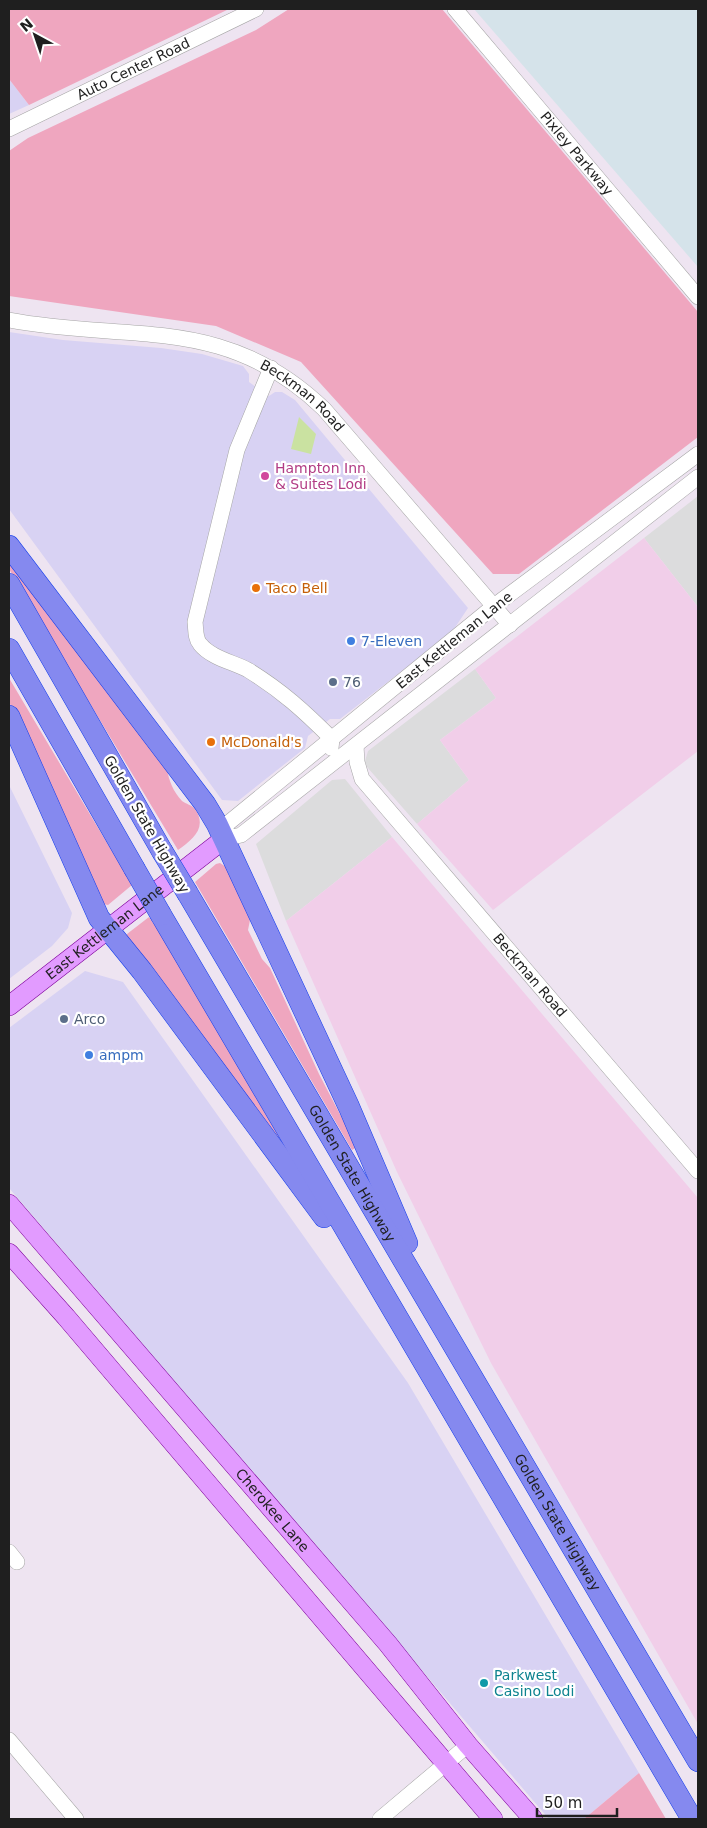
<svg xmlns="http://www.w3.org/2000/svg" width="707" height="1828" font-family="'DejaVu Sans',sans-serif">
	<style>
		.residential { fill: #dcdcdd }
		.commercial { fill: #d8d2f3 }
		.industrial { fill: #d5e3ea }
		.farmland { fill: #f1cee9 }
		.grass { fill: #efa6bf }
		.water { fill: #cae2a1 }
		.lines { fill: none; stroke-linecap: round; stroke-linejoin: round }
		.minor-casing { stroke: #a6a6a6; stroke-width: 16 }
		.major-casing { stroke: #7d009a; stroke-width: 20 }
		.highway-casing { stroke: #153feb; stroke-width: 22 }
		.minor { stroke: #fff; stroke-width: 15 }
		.major { stroke: #e29bff; stroke-width: 19 }
		.highway { stroke: #8589ef; stroke-width: 21 }
		.highway-bridge-casing { stroke: #153feb; stroke-width: 22; stroke-linecap: butt }
		.highway-bridge { stroke: #8589ef; stroke-width: 21 }
		.hotel-dot { fill: #d1479c; stroke: #fff; stroke-width: 2 }
		.food-dot { fill: #e8710a; stroke: #fff; stroke-width: 2 }
		.shop-dot { fill: #3f7fe0; stroke: #fff; stroke-width: 2 }
		.service-dot { fill: #5c6f8a; stroke: #fff; stroke-width: 2 }
		.culture-dot { fill: #0f9aa8; stroke: #fff; stroke-width: 2 }
		.labels { text-anchor: middle; stroke-width: 4.5; stroke-linejoin: round; paint-order: stroke }
		.street-label { font-size: 14px; fill: #1f1f1f; stroke: #fff }
		.hotel-label { font-size: 14px; fill: #b23c85; stroke: #fff; text-anchor: start }
		.food-label { font-size: 14px; fill: #c56008; stroke: #fff; text-anchor: start }
		.shop-label { font-size: 14px; fill: #366cbe; stroke: #fff; text-anchor: start }
		.service-label { font-size: 14px; fill: #4e5e75; stroke: #fff; text-anchor: start }
		.culture-label { font-size: 14px; fill: #0d838f; stroke: #fff; text-anchor: start }
	</style>
	<rect width="100%" height="100%" fill="#eee4f1"/>
	<path class="residential" d="M698,496V607L644,538Z
		M475,669L496,698L440,740L469,780L417,824L367,767L365,761L368,751Z
		M345,779L392,837L286,921L256,844L332,780Z"/>
	<path class="commercial" d="M9,79L29,105L9,114Z
		M9,332L63,340L161,348L202,354L243,366L249,374V382L269,396L275,392H282L295,400L468,608L452,632L340,719H330L308,736L305,748L238,801L222,800L9,509Z
		M9,785L72,913L68,928L52,946L9,979Z
		M85,971L123,982L408,1383L639,1773L584,1819H549L9,1188V1028Z"/>
	<path class="industrial" d="M474,9H698V267Z"/>
	<path class="farmland" d="M644,538L698,607V751L493,910L417,824L469,780L440,740L496,698L475,669Z
		M392,837L698,1198V1724L491,1363L397,1172L286,921Z"/>
	<path class="grass" d="M9,9H229L29,105L9,79Z
		M289,9H442L698,312V437L519,574H493L301,362L216,326L9,296V151L28,138L256,30Z
		M9,559L167,769C169,781 173,791 182,801C186,804 192,805 195,809C208,828 192,840 178,850L9,569Z
		M9,678L132,885L108,905L103,904L9,702Z
		M220,863L226,867L250,920L248,930L262,959L270,968L319,1074L357,1147L352,1150L195,882L216,864Z
		M149,917L158,930L282,1142L187,1018L169,990L159,986L125,939L127,934Z
		M639,1773L666,1819H584Z"/>
	<path class="water" d="M299,417L316,434L311,454L291,449Z"/>
	<g class="lines">
		<g class="minor-casing">
			<g id="minor">
				<path id="s1" d="M455,9L698,297"/>
				<path id="s2" d="M9,129L256,9"/>
				<path id="s3" d="M9,320C130,343 224,313 324,409L510,625"/>
				<path d="M271,368L237,450L195,622C196,629 195,638 200,644C211,658 233,662 248,670C282,691 304,711 332,739L331,748"/>
				<path d="M698,454L494,606L227,824L224,839L241,835L698,477"/>
				<path id="s4" d="M356,746L357,762L362,779L698,1171"/>
				<path d="M9,1552L17,1562"/>
				<path d="M9,1740L76,1819"/>
				<path d="M380,1819L468,1745"/>
			</g>
		</g>
		<g class="major-casing">
			<g id="major">
				<path id="s5" d="M9,1006L224,839"/>
				<path id="s6" d="M9,1204L388,1644L468,1745L533,1819"/>
				<path d="M9,1253L66,1317L493,1819"/>
			</g>
		</g>
		<g class="highway-casing">
			<g id="highway">
				<path d="M9,546L205,804L217,824L349,1107L407,1243"/>
				<path d="M9,584L162,851"/>
				<path d="M9,649L134,868"/>
				<path d="M9,716L99,918L142,971L324,1217"/>
				<path id="s7" d="M188,894L698,1761"/>
				<path d="M161,915L692,1819"/>
			</g>
		</g>
		<use href="#minor" class="minor"/>
		<use href="#major" class="major"/>
		<use href="#highway" class="highway"/>
		<g class="highway-bridge-casing">
			<path id="highway-bridge" d="M162,851L188,894
				M134,868L161,915"/>
		</g>
		<use href="#highway-bridge" class="highway-bridge"/>
	</g>
	<circle class="hotel-dot" cx="265" cy="476" r="5"/>
	<g class="food-dot">
		<circle cx="256" cy="588" r="5"/>
		<circle cx="211" cy="742" r="5"/>
	</g>
	<g class="shop-dot">
		<circle cx="351" cy="641" r="5"/>
		<circle cx="89" cy="1055" r="5"/>
	</g>
	<g class="service-dot">
		<circle cx="333" cy="682" r="5"/>
		<circle cx="64" cy="1019" r="5"/>
	</g>
	<circle class="culture-dot" cx="484" cy="1683" r="5"/>
	<g class="labels">
		<g class="street-label">
			<text dy="5" stroke="none"><textPath href="#s2" startOffset="138">Auto Center Road</textPath></text>
			<text dy="5" stroke="none"><textPath href="#s1" startOffset="189">Pixley Parkway</textPath></text>
			<text dy="5" stroke="none"><textPath href="#s3" startOffset="310">Beckman Road</textPath></text>
			<text transform="translate(454 640) rotate(-39)" y="5">East Kettleman Lane</text>
			<text transform="translate(147 824) rotate(60)" y="5">Golden State Highway</text>
			<text dy="5" stroke="none"><textPath href="#s5" startOffset="121">East Kettleman Lane</textPath></text>
			<text dy="5" stroke="none"><textPath href="#s4" startOffset="292">Beckman Road</textPath></text>
			<text dy="5" stroke="none"><textPath href="#s7" startOffset="324">Golden State Highway</textPath></text>
			<text dy="5" stroke="none"><textPath href="#s6" startOffset="404">Cherokee Lane</textPath></text>
			<text dy="5" stroke="none"><textPath href="#s7" startOffset="729">Golden State Highway</textPath></text>
		</g>
		<g class="hotel-label">
			<text x="275" y="473">Hampton Inn<tspan x="275" dy="16">&amp; Suites Lodi</tspan></text>
		</g>
		<g class="food-label">
			<text x="266" y="593">Taco Bell</text>
			<text x="221" y="747">McDonald's</text>
		</g>
		<g class="shop-label">
			<text x="361" y="646">7-Eleven</text>
			<text x="99" y="1060">ampm</text>
		</g>
		<g class="service-label">
			<text x="343" y="687">76</text>
			<text x="74" y="1024">Arco</text>
		</g>
		<g class="culture-label">
			<text x="494" y="1680">Parkwest<tspan x="494" dy="16">Casino Lodi</tspan></text>
		</g>
	</g>
	<rect width="707" height="1828" fill="none" stroke="#1f1f1f" stroke-width="20"/>
	<g transform="translate(35 35) rotate(320)" stroke="#ffffff" stroke-width="4" paint-order="stroke">
	<path d="M0-4L9 19L0 12L-9 19Z" fill="#1f1f1f"/>
	<text y="-8" font-size="14" font-weight="bold" text-anchor="middle" fill="#1f1f1f">N</text>
	</g>
	<path d="M537 1808v8h80v-8" fill="none" stroke="#1f1f1f" stroke-width="2.5"/>
	<text x="544" y="1808" font-size="15" fill="#1f1f1f" stroke="#ffffff" stroke-width="4" paint-order="stroke">50 m</text>
</svg>
